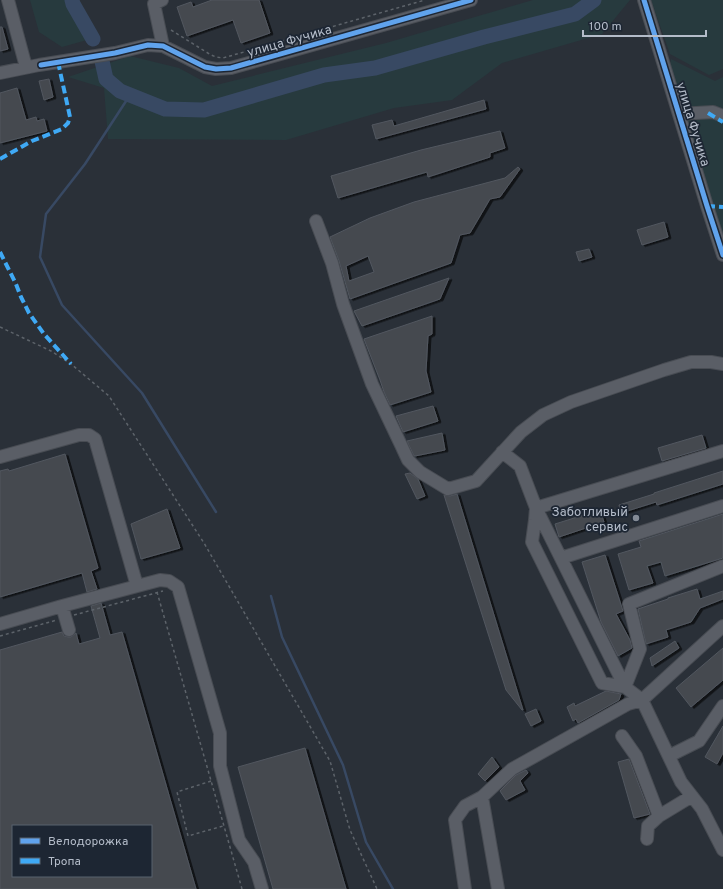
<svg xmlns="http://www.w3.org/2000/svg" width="723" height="889" font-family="Overpass,sans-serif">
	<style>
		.green { fill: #273a3e }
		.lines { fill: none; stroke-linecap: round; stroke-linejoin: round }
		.stream { stroke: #384963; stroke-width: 2.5 }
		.river { stroke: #384963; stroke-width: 15 }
		.building { fill: #444950; stroke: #52575f; fill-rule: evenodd; filter: url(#shadow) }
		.minor-casing { stroke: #484c53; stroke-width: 14 }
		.path { stroke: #5d636a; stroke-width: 1.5; stroke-dasharray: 3 3; stroke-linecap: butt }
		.minor { stroke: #5a5e66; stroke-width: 12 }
		.quiet { stroke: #3fa9f5; stroke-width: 4; stroke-dasharray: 8 4; stroke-linecap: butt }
		.cycleway-casing { stroke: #1d2633; stroke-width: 8 }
		.cycleway { stroke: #60a3ed; stroke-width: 5 }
		.poi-dot { fill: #848b96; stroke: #1d2633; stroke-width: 1.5 }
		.labels { text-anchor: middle; stroke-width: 3.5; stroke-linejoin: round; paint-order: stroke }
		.street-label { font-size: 13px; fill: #b4bcc9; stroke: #1d2633 }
		.poi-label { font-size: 13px; fill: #b4bcc9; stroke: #1d2633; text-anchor: end }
	</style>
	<defs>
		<filter id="shadow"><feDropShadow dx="3" dy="1.5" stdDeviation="0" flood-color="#0009"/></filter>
	</defs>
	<rect width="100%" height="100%" fill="#2a3038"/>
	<path class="green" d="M30,0H68L87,40L62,47L39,32Z
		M533,0H630L602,34L502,63L452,100L394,108L286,140L108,139L104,88L68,77L130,56L179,68L212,86L386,43Z
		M651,0H723V69L709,75L670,54Z
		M671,59L715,81L723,77V244L670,65Z"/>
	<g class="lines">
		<path class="stream" d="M130,95L85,164L46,214L40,257L62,305L142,393L216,512
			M271,596L282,637L343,765L366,842L393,889"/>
		<path class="river" d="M72,0L73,4L93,39
			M102,61L106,79L120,91L165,109L204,110L324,75L375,68L484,37L575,14L594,0"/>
	</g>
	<path class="building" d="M212,0H259L270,33L241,43L233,20L187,36L177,7L191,2L193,7Z
		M0,27H2L8,49L0,51Z
		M49,79L53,97L44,100L39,81Z
		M17,88L26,120L36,117L37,121L44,119L47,131L0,143V93Z
		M484,100L486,109L376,139L372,125L392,120L394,126Z
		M500,131L505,148L490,153V157L428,177L427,172L338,198L331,176L421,150Z
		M518,167L520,169L500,197L490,199L470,233L460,235L451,263L350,299L339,261L330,237L370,218L414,202L505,178ZM368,256L374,272L349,281L346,266Z
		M664,222L668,237L642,245L637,230Z
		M589,249L592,257L579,261L576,252Z
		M449,278L440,299L362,326L354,311Z
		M432,316V334L428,336L426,371L431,392L390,405L384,392L380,380L364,339Z
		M433,406L438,421L403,432L396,416Z
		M442,433L445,450L415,456H414L407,441Z
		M702,435L706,448L662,461L658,448Z
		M65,454L98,568L91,571L97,589L87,592L82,573L0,597V471L8,469L9,471Z
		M723,471V484L657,505L656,502L621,513L619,505L654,494V493Z
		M410,473L418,479L425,496L417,499L405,474Z
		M457,494L523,710H522L506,690L444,495L450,496Z
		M167,509L180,548L141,559L131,524Z
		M600,510L604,522L559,537L555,524Z
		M723,514V558L665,576L661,562L647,566L653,583L629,590L618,554L641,547L639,541Z
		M605,555L623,611L616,614L630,640L632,648L618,656L601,622L582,562Z
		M697,589L700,599L723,591V599L700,608L691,622L666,630L668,637L646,644L638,609L668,599V598Z
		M101,603L110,635L122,632L196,889H0V650L62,632L64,636L68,637H71L76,633L79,644L100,638L91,606ZM13,826H151V876H13Z
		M675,641L679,648L652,666L650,658Z
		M723,648V680L691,707L676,688Z
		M606,691L621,694L619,700L578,723L576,719L573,721L567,707L574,703L575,706Z
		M536,709L541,721L531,726L525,714Z
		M723,726V753L717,764L705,757Z
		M305,748L346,889H273L238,767Z
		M492,757L499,767L485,781L478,774Z
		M629,759L650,814L634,818L618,762Z
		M526,770L528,773L520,781L525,790L506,800L500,791L516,775Z"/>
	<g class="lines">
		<g class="minor-casing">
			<path id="minor" d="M8,0L26,67
				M162,0L154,4L163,46
				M644,0L707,206L723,255
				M0,73L39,65L115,53L148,45L163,46L205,67L216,69L231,68L471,0
				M679,114L713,112L723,116
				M316,221L332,263L343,304L372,384L401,445L408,460L420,472L448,489L476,481L521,432L543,415L571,402L664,370L691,362H711L723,364
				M723,451L536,508L535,520L532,542L602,683L625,687L640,649L629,604L723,566
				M0,457L79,435H89L95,439L137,586
				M561,558L723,506
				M62,606L69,630
				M0,624L62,606L160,580L169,581L178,587L220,733V766L239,840L254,862L262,889
				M723,626L642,700L681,782L702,809L723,850
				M622,736L636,756L659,816
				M669,756L699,741L723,706
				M482,797L498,889
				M647,839L648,826L659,816L692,796
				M465,889L455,820L465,806L482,797L512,769L628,704L642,700L625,687L536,508L520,466L502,452"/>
		</g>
		<path class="path" d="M171,30L211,55L216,57L223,58L425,0
			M0,327L51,351L71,364L109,396L204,543L330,761L350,830L377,889
			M157,592L242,889
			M74,615L163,591
			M0,636L57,620
			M211,781L177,792L188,836L223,826"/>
		<use href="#minor" class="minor"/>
		<path class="quiet" d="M708,113L723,122
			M0,159L32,141L62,129L68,123L70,117L58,62
			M707,206L723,207
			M0,252L16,284L21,297L29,313L44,334L71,364"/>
		<g class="cycleway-casing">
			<path id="cycleway" d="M644,0L707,206L723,255
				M41,65L115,53L148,45L163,46L205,67L216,69L231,68L471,0"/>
		</g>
		<use href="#cycleway" class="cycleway"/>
	</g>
	<circle class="poi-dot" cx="636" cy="518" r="4"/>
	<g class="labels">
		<g class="street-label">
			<text transform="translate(289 40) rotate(-16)" y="5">улица Фучика</text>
			<text transform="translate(694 124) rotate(73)" y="5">улица Фучика</text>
		</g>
		<g class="poi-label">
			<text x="628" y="516">Заботливый<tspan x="628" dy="15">сервис</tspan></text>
		</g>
	</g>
	<rect x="12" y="825" width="140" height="52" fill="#1d2633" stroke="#59626f"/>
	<rect x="20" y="838" width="20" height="6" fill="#60a3ed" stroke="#59626f"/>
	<text x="48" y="845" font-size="12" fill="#b4bcc9">Велодорожка</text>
	<rect x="20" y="858" width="20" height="6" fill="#3fa9f5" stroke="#59626f"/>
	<text x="48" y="865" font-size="12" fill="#b4bcc9">Тропа</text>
	<path d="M583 30v6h123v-6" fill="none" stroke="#b4bcc9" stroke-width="2"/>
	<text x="589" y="30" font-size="12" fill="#b4bcc9" stroke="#1d2633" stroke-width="3" paint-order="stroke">100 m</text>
</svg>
